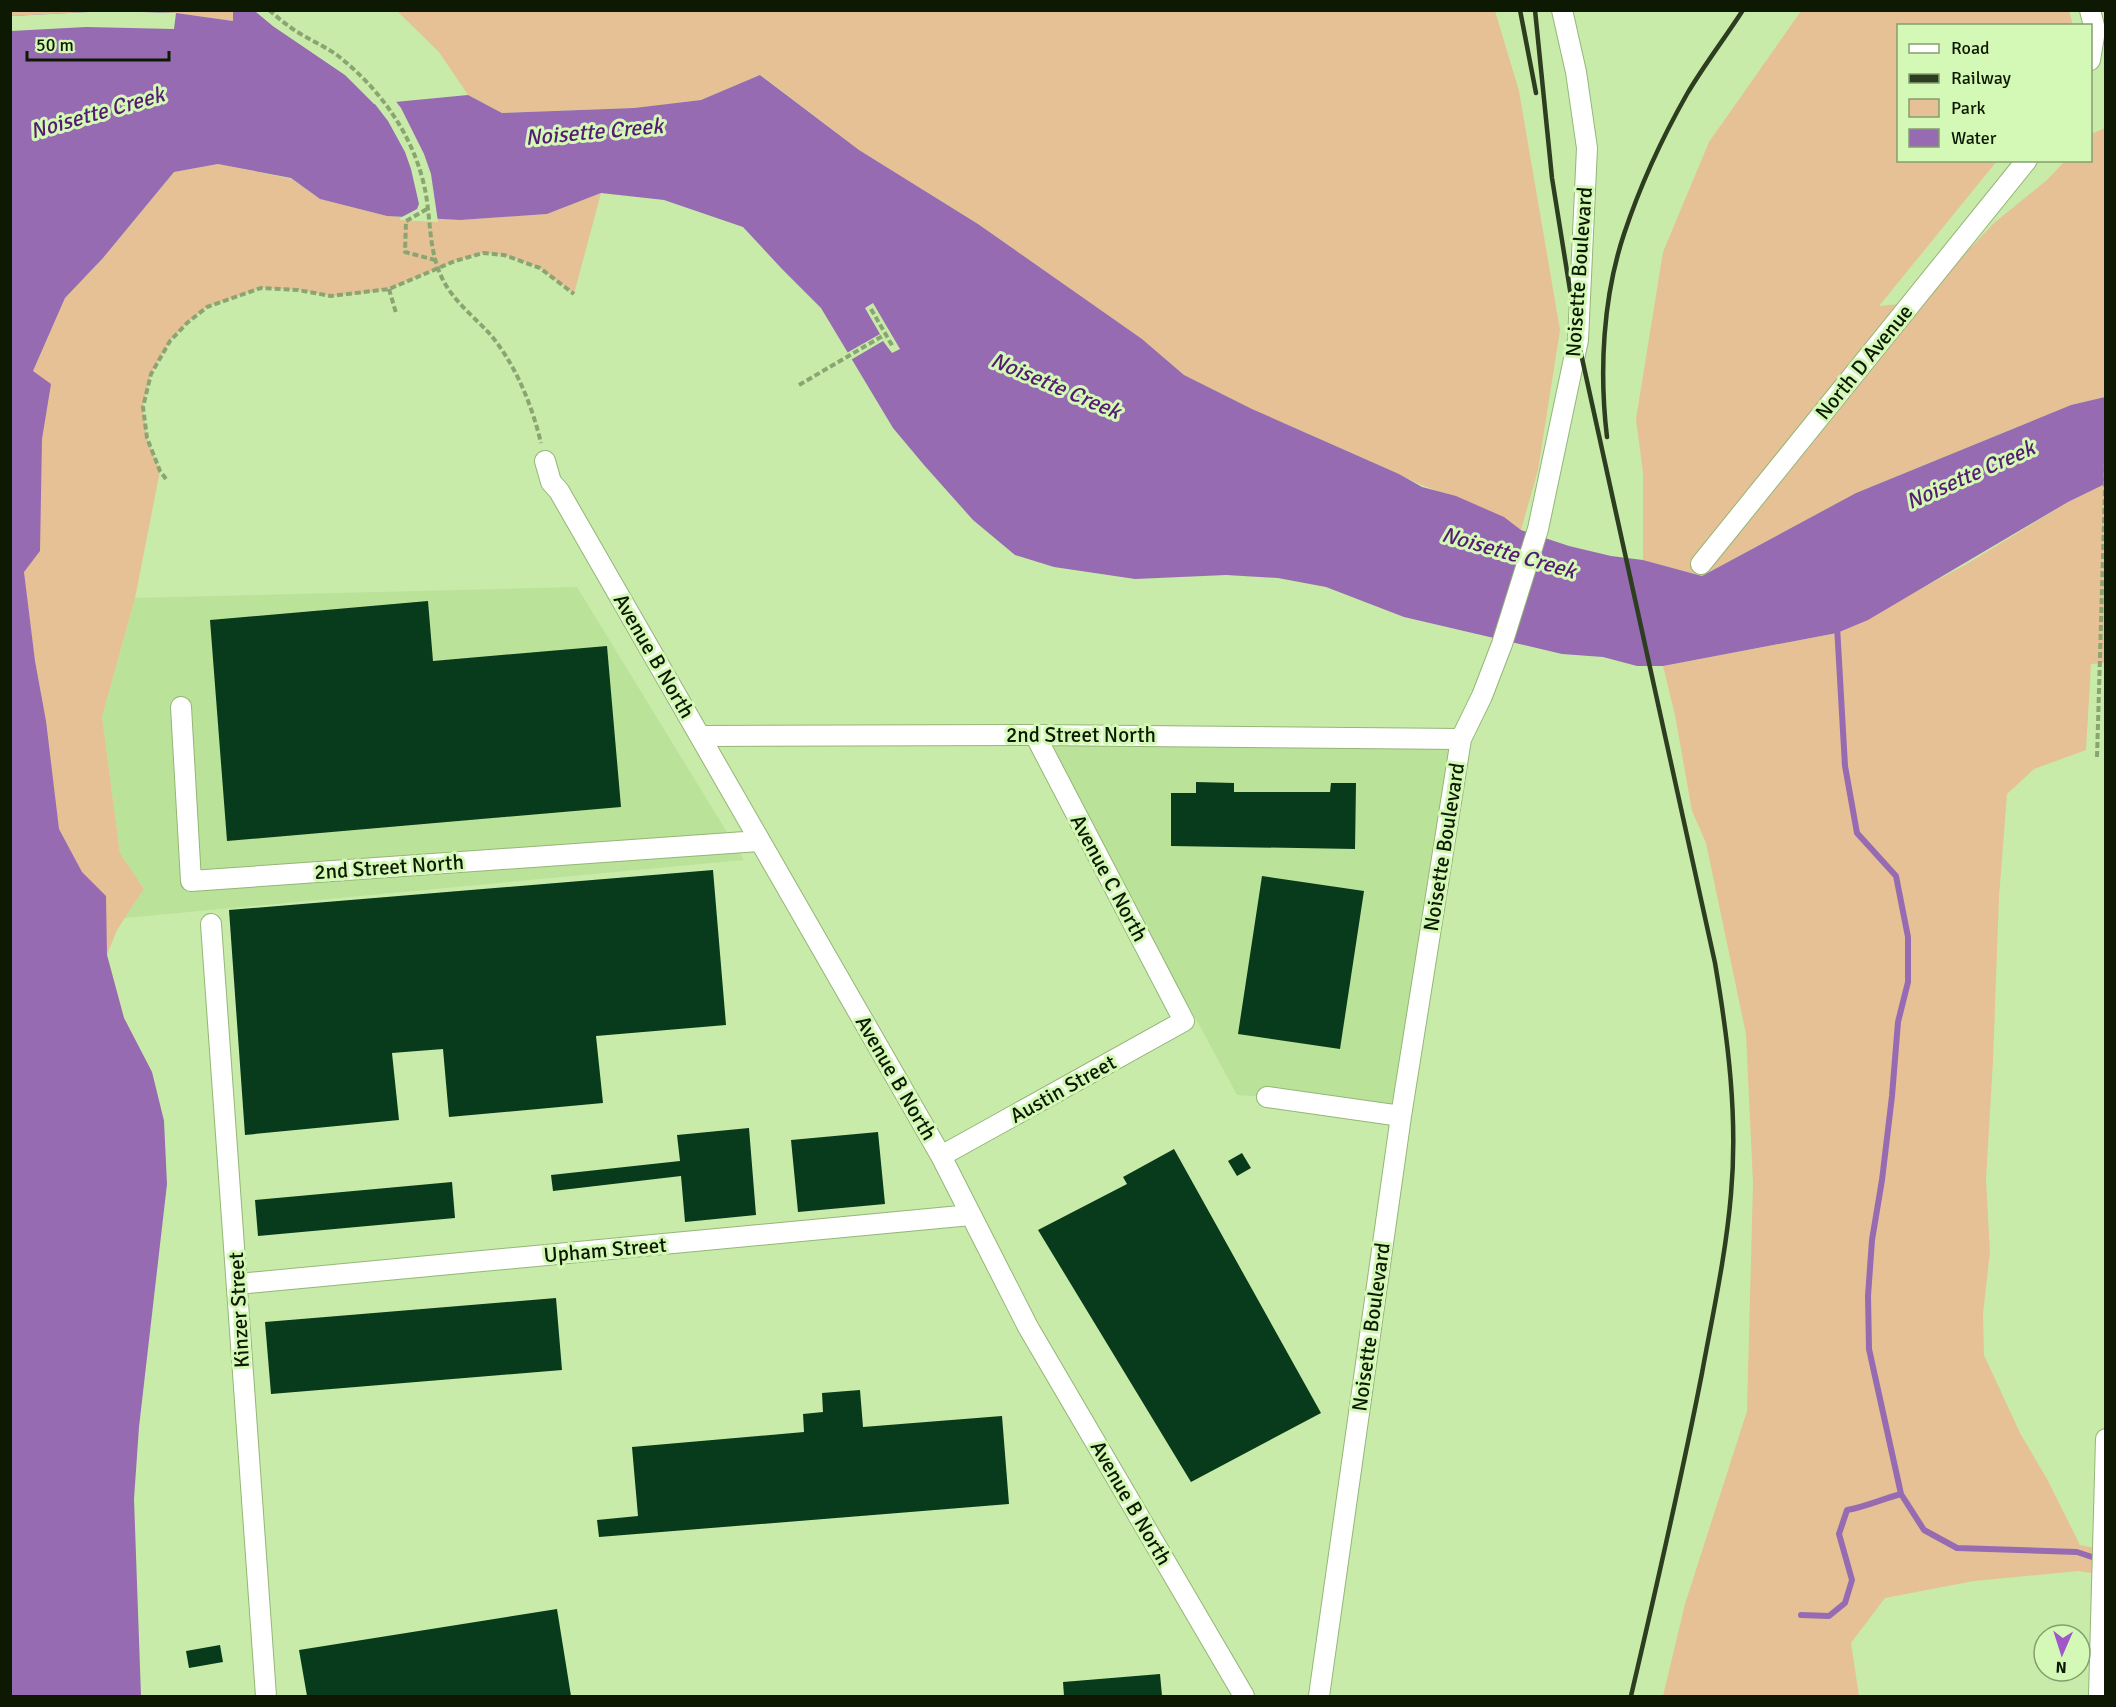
<svg xmlns="http://www.w3.org/2000/svg" width="2116" height="1707" font-family="Signika,sans-serif">
	<style>
		.built { fill: #bbe299 }
		.green { fill: #e6c196 }
		.water { fill: #966bb2 }
		.pier { fill: #c8eba9 }
		.lines { fill: none; stroke-linecap: round; stroke-linejoin: round }
		.stream { stroke: #966bb2; stroke-width: 6 }
		.building { fill: #083b1b }
		.minor-casing { stroke: #94b676; stroke-width: 22 }
		.path { stroke: #8aa572; stroke-width: 4; stroke-dasharray: 6 3; stroke-linecap: butt }
		.minor { stroke: #fff; stroke-width: 20 }
		.rail { stroke: #2d3d1f; stroke-width: 4.5 }
		.labels { text-anchor: middle; stroke-width: 6; stroke-linejoin: round; paint-order: stroke }
		.street-label { font-size: 21px; fill: #0d1902; stroke: #d4f9b6 }
		.water-label { font-size: 22px; font-style: italic; fill: #541b72; stroke: #d4f9b6 }
	</style>
	<rect width="100%" height="100%" fill="#c8eba9"/>
	<path class="built" d="M577,587L744,860L125,918L144,889L120,853L102,717L135,598Z
		M1035,735L1461,739L1401,1116L1267,1097L1237,1095L1190,1008L1116,893Z"/>
	<path class="green" d="M11,10H108V11L11,16Z
		M125,11H233V21L176,13Z
		M397,11H1495L1519,91L1560,330L1538,470L1521,530C1483,500 1440,497 1399,474L1252,409L1184,375L1142,339L978,224L859,150L761,75L701,100L634,108L502,113L468,95L439,52Z
		M1801,11H2069L2073,25L1898,26V160L1997,161L1879,306L1919,302L1994,223L2047,180L2065,161L2090,160L2091,134L2105,128V397L2071,405L1856,493L1702,576L1643,560V473L1636,419L1663,252L1709,142Z
		M218,164L292,179L320,199L387,216L460,220L547,214L601,193L574,294L540,268L504,255L484,253L455,261L389,289L358,294L331,296L298,290L261,288L207,307L187,323L170,341L151,374L143,407L147,438L160,471L135,598L102,717L120,853L144,889L117,930L107,955L124,1018L152,1072L164,1121L25,997L10,507L33,371L65,298L103,258L174,172Z
		M2105,484V663L2091,664L2086,750L2034,769L2007,794L1999,897L1993,1061L1986,1179L1990,1252L1983,1314L1984,1355L2020,1433L2047,1479L2080,1545L2105,1550V1575L2078,1571L1974,1581L1885,1598L1851,1643L1859,1696H1663L1685,1604L1747,1411L1753,1183L1746,1034L1706,843L1692,811L1675,715L1663,666L1838,633L1965,565L2068,502Z"/>
	<path class="water" d="M125,10L176,13L233,21V11H255L273,26L345,75L374,104L468,95L502,113L634,108L701,100L760,75L859,150L978,224L1142,339L1184,375L1252,409L1399,474L1422,487L1456,496L1504,517L1521,530L1569,546L1611,556L1643,560L1702,576L1856,493L2071,405L2105,397V484L2068,502L1868,620L1837,633L1663,666H1637L1603,657L1562,654L1404,617L1326,587L1278,578L1226,575L1135,579L1054,567L1015,555L973,520L924,465L893,428L821,308L782,269L743,227L664,200L601,193L547,214L460,220L387,216L320,199L291,178L218,164L174,172L103,258L65,298L33,371L51,384L42,439L40,551L24,572L35,661L46,721L59,829L82,872L106,896L107,955L124,1018L152,1072L164,1121L167,1184L139,1427L134,1499L141,1696H11V16Z"/>
	<path class="pier" d="M260,10L347,73L375,101L394,99L401,108L424,154L431,174L438,222L400,220V218L417,209L419,204L411,169L405,152L388,121L371,99L347,76L273,26L255,11Z
		M108,11L176,13L174,29L86,27L11,31V16Z
		M873,303L900,349L892,353L883,341L849,361L845,354L880,334L865,308Z"/>
	<g class="lines">
		<path class="stream" d="M1837,626L1845,766L1857,833L1896,876L1908,937V982L1898,1022L1892,1096L1882,1180L1872,1240L1868,1296L1869,1349L1901,1494L1924,1530L1957,1548L2077,1552L2098,1559
			M1801,1615L1829,1616L1845,1603L1852,1580L1839,1534L1847,1510C1866,1507 1882,1499 1901,1494"/>
	</g>
	<path class="building" d="M428,601L433,661L607,646L621,807L227,841L210,620Z
		M1196,782L1234,783V792H1330L1331,783H1356L1355,849L1171,846V793H1196Z
		M713,870L726,1025L596,1036L603,1103L449,1117L443,1049L392,1053L399,1120L245,1135L229,910Z
		M1262,876L1364,891L1340,1049L1238,1034Z
		M749,1128L756,1215L685,1222L681,1176L553,1191L551,1175L680,1161L677,1135Z
		M878,1132L885,1204L798,1212L791,1140Z
		M1174,1149L1321,1413L1191,1482L1038,1230L1127,1184L1123,1177Z
		M1242,1153L1251,1168L1237,1176L1228,1161Z
		M452,1182L455,1218L258,1236L255,1200Z
		M556,1298L562,1370L271,1394L265,1322Z
		M860,1390L863,1427L1002,1416L1009,1504L599,1537L597,1520L638,1516L632,1447L804,1432L803,1414L823,1412L822,1393Z
		M557,1609L571,1696H307L299,1650Z
		M220,1645L223,1662L189,1668L186,1651Z
		M1160,1674L1162,1696H1064L1063,1682Z"/>
	<g class="lines">
		<g class="minor-casing">
			<path id="minor" d="M2090,10L2095,30L2090,60
				M545,461L551,482L559,491L941,1156L1028,1327L1244,1696
				M1701,564L2027,160
				M181,707L191,881L759,841
				M701,736L1035,735L1461,739
				M211,924C231,1181 246,1439 266,1696
				M1267,1097L1401,1116
				M941,1156L1184,1021L1035,735
				M238,1284L971,1215
				M1319,1696L1401,1116L1461,739L1482,696L1502,644L1538,529L1578,340L1587,148L1576,72L1562,10
				M2099,1696L2106,1439"/>
		</g>
		<path class="path" d="M269,10C276,16 283,22 290,27C305,38 323,45 337,55C379,88 412,133 424,185C432,219 427,250 444,282C455,302 474,317 489,333C515,363 532,405 541,443
			M427,209L406,221L405,252L435,260
			M389,289L396,313
			M871,309L893,347
			M799,385L886,334
			M166,479L160,471L147,438L143,407L151,374L170,341L187,323L207,307L261,288L298,290L331,296L389,289L455,261L483,253L504,255L540,268L574,294
			M2097,757L2106,456"/>
		<use href="#minor" class="minor"/>
		<path class="rail" d="M1520,10L1536,93
			M1535,10L1552,178L1578,340L1715,963C1728,1039 1738,1117 1731,1194C1726,1254 1713,1313 1702,1373C1681,1481 1656,1589 1631,1696
			M1607,437C1599,371 1603,297 1624,234C1640,186 1662,138 1687,94C1704,65 1725,38 1743,10"/>
	</g>
	<g class="labels">
		<g class="street-label">
			<text transform="translate(1579 272) rotate(-86)" y="7">Noisette Boulevard</text>
			<text transform="translate(1864 362) rotate(-51)" y="7">North D Avenue</text>
			<text transform="translate(654 656) rotate(60)" y="7">Avenue B North</text>
			<text x="1081" y="742">2nd Street North</text>
			<text transform="translate(1444 847) rotate(-81)" y="7">Noisette Boulevard</text>
			<text transform="translate(389 867) rotate(-4)" y="7">2nd Street North</text>
			<text transform="translate(1109 878) rotate(62)" y="7">Avenue C North</text>
			<text transform="translate(896 1078) rotate(60)" y="7">Avenue B North</text>
			<text transform="translate(1063 1089) rotate(-29)" y="7">Austin Street</text>
			<text transform="translate(605 1250) rotate(-5)" y="7">Upham Street</text>
			<text transform="translate(239 1310) rotate(-93)" y="7">Kinzer Street</text>
			<text transform="translate(1371 1327) rotate(-82)" y="7">Noisette Boulevard</text>
			<text transform="translate(1131 1503) rotate(60)" y="7">Avenue B North</text>
		</g>
		<g class="water-label">
			<text transform="translate(97 112) rotate(-16)" y="8">Noisette Creek</text>
			<text transform="translate(594 131) rotate(-5)" y="8">Noisette Creek</text>
			<text transform="translate(1056 385) rotate(23)" y="8">Noisette Creek</text>
			<text transform="translate(1970 474) rotate(-24)" y="8">Noisette Creek</text>
			<text transform="translate(1509 552) rotate(16)" y="8">Noisette Creek</text>
		</g>
	</g>
	<rect width="2116" height="1707" fill="none" stroke="#0d1902" stroke-width="24"/>
	<rect x="1897" y="24" width="195" height="138" fill="#d4f9b6" stroke="#849f6e" stroke-width="1.5"/>
	<rect x="1909" y="44" width="30" height="9" fill="#ffffff" stroke="#849f6e" stroke-width="1.5"/>
	<text x="1951" y="54" font-size="18" fill="#0d1902">Road</text>
	<rect x="1909" y="74" width="30" height="9" fill="#2d3d1f" stroke="#849f6e" stroke-width="1.5"/>
	<text x="1951" y="84" font-size="18" fill="#0d1902">Railway</text>
	<rect x="1909" y="99" width="30" height="18" fill="#e6c196" stroke="#849f6e" stroke-width="1.5"/>
	<text x="1951" y="114" font-size="18" fill="#0d1902">Park</text>
	<rect x="1909" y="129" width="30" height="18" fill="#966bb2" stroke="#849f6e" stroke-width="1.5"/>
	<text x="1951" y="144" font-size="18" fill="#0d1902">Water</text>
	<g transform="translate(2062 1653) rotate(183)"><circle r="28" fill="#d4f9b6" stroke="#849f6e" stroke-width="1.5"/>
	<path d="M0-4.5L10 22L0 15L-10 22Z" fill="#9f57ca"/>
	<text y="-9" font-size="16" font-weight="bold" text-anchor="middle" fill="#0d1902">N</text>
	</g>
	<path d="M27 51v9h142v-9" fill="none" stroke="#0d1902" stroke-width="3"/>
	<text x="36" y="51" font-size="18" fill="#0d1902" stroke="#d4f9b6" stroke-width="4.5" paint-order="stroke">50 m</text>
</svg>
